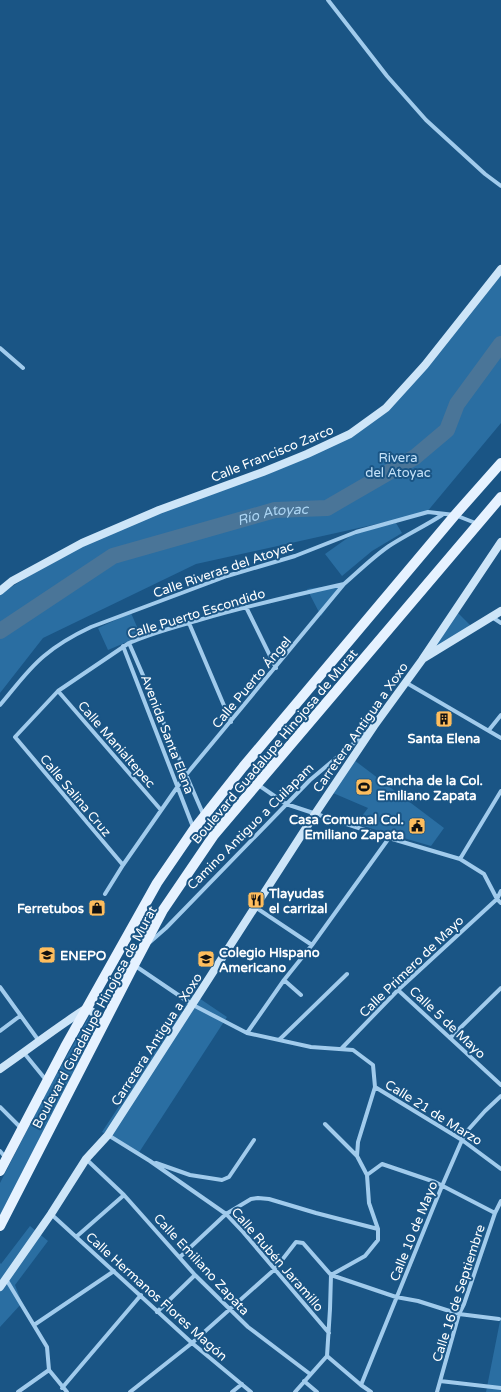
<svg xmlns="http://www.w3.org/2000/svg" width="501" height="1392" font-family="'Varela Round',sans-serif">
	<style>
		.green { fill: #2a6ea2 }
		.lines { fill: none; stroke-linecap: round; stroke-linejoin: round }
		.river { stroke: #4a7598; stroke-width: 16 }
		.street { stroke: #a1cbec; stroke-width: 4 }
		.secondary { stroke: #cde5f8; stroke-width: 8 }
		.primary { stroke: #e6f2ff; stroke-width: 10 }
		.labels { text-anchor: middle; stroke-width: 4; stroke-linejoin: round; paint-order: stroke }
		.street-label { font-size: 13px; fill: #fff; stroke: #1a5585 }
		.park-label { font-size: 13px; fill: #c6e3f9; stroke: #1a5585 }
		.poi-label { font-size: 13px; font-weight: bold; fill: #fff; stroke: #1a5585; text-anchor: start }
		.water-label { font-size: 14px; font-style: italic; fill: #acd5f3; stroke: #1a5585 }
	</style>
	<rect width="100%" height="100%" fill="#1a5585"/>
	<path class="green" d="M501,274V423L426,513L196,564L43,638L0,693V594L82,543L350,434L386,408Z
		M396,523L402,533L372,551L342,576L325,554L356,532Z
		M344,584L321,616L307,589Z
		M453,608L475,630L416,665Z
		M131,613L141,636L108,650L98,628Z
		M354,760L444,828L431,846L356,824L368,808L333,793Z
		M193,994L227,1017L138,1154L102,1132Z
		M90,1015L102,1021L0,1218V1183L46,1093Z
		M30,1226L48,1241L15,1285L22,1303L0,1327V1263L1,1264Z
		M501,1316V1392H486Z"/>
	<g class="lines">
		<path class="river" id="s1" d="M0,631L113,556L275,510L327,508L415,457L447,430L457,404L501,344"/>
		<path class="street" d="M328,0L387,76L426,120L485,174L501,186
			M0,348L23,368
			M246,607L276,668
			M492,617L501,623
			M189,623L231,722
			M129,643L204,816
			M123,646L193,827
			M405,682L501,738
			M58,691L161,810
			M0,705C14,689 27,670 44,656C58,644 74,635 91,627L227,576L295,556L356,532L428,512L455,515L478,524
			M489,730L501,715
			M257,784L286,804L389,838L460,859L484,874L497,899L501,903
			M460,859L501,791
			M123,865L15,737L58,691L129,643C151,633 175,627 199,620C247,606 295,595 344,584
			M105,894L123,865L185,776L344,584C359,571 373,557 389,546C406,535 425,526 442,515
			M255,907L312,945
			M150,942L166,928L310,780L366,733
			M134,965L193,1005L247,1033L311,1047L353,1050L373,1065L375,1087L358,1142L357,1156L367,1175L369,1203L378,1229V1240L365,1256L331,1275L330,1309L327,1356
			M284,980L301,995
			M0,987L39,1041
			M398,990L501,1085
			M0,1031L20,1016
			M247,1033L284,980L312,945L389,838
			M450,1038L501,988
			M279,1040L347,974
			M341,1049L398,990L497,899L501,891
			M24,1053L46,1080
			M375,1087L462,1140L501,1169
			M0,1107L21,1128
			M325,1124L357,1156
			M108,1135L150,1161L226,1214L243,1232L329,1333
			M0,1151L6,1158
			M86,1159L124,1195L195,1275L248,1327L310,1374
			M156,1163L190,1175L222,1180L229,1177L254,1140
			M367,1175L382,1164L435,1182L495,1213
			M51,1214L192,1343L251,1392
			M76,1237L124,1195
			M180,1257L226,1214L251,1199L258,1198L269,1199L316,1213L378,1229
			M6,1279L47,1347L49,1370L67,1392
			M157,1312L195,1275
			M34,1325L114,1271
			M327,1356L361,1385L371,1392
			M304,1381L317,1392
			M440,1381L501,1388
			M361,1385L442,1186L462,1140L468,1130L485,1111L501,1096
			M62,1388L141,1295
			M18,1392L49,1370
			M130,1392L192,1343L275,1269L296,1242L303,1243L331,1275L396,1297L418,1301L459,1314L499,1319
			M232,1392L242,1384
			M295,1392L327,1356
			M437,1392L459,1314L464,1304L495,1213L501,1201"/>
		<path class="secondary" d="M0,591L12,581L82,543L159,510L263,472L307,454L350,434L386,408L425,365L501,269
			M424,658L501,611
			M0,1069C29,1049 57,1027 87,1008L105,1021
			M0,1287L51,1214L86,1159L108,1135L315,814L374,726L422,660L501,542"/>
		<path class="primary" d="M0,1171L65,1047L157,883L194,829L243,767L455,515L501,463
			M0,1226L134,965L163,910L214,835L501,497"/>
	</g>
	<defs>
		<g id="building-square" transform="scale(0.9)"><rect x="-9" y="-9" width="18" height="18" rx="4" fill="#febd5d" stroke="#1a5585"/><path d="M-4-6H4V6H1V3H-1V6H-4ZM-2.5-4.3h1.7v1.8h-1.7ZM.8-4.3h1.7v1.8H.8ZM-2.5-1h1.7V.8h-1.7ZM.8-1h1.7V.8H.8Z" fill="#111"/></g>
		<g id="stadium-square" transform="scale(0.9)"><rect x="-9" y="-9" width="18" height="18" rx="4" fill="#febd5d" stroke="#1a5585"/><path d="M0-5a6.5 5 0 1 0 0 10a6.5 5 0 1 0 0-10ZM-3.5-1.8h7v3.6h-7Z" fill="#111"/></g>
		<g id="civic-square" transform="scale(0.9)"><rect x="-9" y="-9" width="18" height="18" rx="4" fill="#febd5d" stroke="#1a5585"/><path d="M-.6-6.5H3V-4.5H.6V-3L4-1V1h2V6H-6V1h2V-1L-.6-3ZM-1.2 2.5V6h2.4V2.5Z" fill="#111"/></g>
		<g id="restaurant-square" transform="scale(0.9)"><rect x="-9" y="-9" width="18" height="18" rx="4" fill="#febd5d" stroke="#1a5585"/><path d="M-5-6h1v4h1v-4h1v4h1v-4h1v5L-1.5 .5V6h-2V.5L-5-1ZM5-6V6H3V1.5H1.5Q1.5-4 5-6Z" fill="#111"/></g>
		<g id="shop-square" transform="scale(0.9)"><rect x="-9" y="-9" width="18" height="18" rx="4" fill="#febd5d" stroke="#1a5585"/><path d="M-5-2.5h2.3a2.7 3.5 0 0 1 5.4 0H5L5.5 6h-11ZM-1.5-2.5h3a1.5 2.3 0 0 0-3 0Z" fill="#111"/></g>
		<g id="university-square" transform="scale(0.9)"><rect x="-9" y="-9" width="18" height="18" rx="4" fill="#febd5d" stroke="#1a5585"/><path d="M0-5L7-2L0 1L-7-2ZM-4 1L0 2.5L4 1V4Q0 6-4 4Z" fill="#111"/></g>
		<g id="school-square" transform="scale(0.9)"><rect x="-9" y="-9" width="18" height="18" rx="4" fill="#febd5d" stroke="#1a5585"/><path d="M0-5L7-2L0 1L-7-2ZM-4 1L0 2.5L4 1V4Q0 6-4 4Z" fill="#111"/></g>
	</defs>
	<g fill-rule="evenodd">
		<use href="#building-square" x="444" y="719"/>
		<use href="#stadium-square" x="364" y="787"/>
		<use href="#civic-square" x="417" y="826"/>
		<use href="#restaurant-square" x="256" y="900"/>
		<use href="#shop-square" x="97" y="908"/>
		<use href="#university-square" x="47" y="955"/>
		<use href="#school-square" x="206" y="959"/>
	</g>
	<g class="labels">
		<g class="street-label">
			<text transform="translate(272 453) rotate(-22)" y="5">Calle Francisco Zarco</text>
			<text transform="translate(223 569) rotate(-19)" y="5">Calle Riveras del Atoyac</text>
			<text transform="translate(196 613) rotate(-17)" y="5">Calle Puerto Escondido</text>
			<text transform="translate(251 682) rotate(-50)" y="5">Calle Puerto Ángel</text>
			<text transform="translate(360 727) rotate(-55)" y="5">Carretera Antigua a Xoxo</text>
			<text transform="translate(168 734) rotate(69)" y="5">Avenida Santa Elena</text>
			<text transform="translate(117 744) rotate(49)" y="5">Calle Manialtepec</text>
			<text transform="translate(274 746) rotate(-50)" y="5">Boulevard Guadalupe Hinojosa de Murat</text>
			<text transform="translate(76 795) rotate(50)" y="5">Calle Salina Cruz</text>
			<text transform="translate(250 826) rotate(-45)" y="5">Camino Antiguo a Cuilapam</text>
			<text transform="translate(411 966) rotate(-44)" y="5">Calle Primero de Mayo</text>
			<text transform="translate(94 1017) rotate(-62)" y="5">Boulevard Guadalupe Hinojosa de Murat</text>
			<text transform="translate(448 1022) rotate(43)" y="5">Calle 5 de Mayo</text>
			<text transform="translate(156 1039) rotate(-57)" y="5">Carretera Antigua a Xoxo</text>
			<text transform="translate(434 1112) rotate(32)" y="5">Calle 21 de Marzo</text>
			<text transform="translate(413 1231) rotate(-68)" y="5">Calle 10 de Mayo</text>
			<text transform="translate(278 1259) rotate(49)" y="5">Calle Rubén Jaramillo</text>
			<text transform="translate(202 1264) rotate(47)" y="5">Calle Emiliano Zapata</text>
			<text transform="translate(458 1293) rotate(-72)" y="5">Calle 16 de Septiembre</text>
			<text transform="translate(157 1296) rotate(42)" y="5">Calle Hermanos Flores Magón</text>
		</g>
		<g class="park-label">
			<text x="398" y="462">Rivera<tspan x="398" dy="15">del Atoyac</tspan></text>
		</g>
		<g class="poi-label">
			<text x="444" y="743" text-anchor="middle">Santa Elena</text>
			<text x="377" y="785">Cancha de la Col.<tspan x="377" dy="15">Emiliano Zapata</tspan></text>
			<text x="404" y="824" text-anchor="end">Casa Comunal Col.<tspan x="404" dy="15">Emiliano Zapata</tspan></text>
			<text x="269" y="898">Tlayudas<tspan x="269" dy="15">el carrizal</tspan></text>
			<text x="84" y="913" text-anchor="end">Ferretubos</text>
			<text x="219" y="957">Colegio Hispano<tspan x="219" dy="15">Americano</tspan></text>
			<text x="60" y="960">ENEPO</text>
		</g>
		<g class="water-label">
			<text dy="5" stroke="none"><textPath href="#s1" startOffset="301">Río Atoyac</textPath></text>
		</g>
	</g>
</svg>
